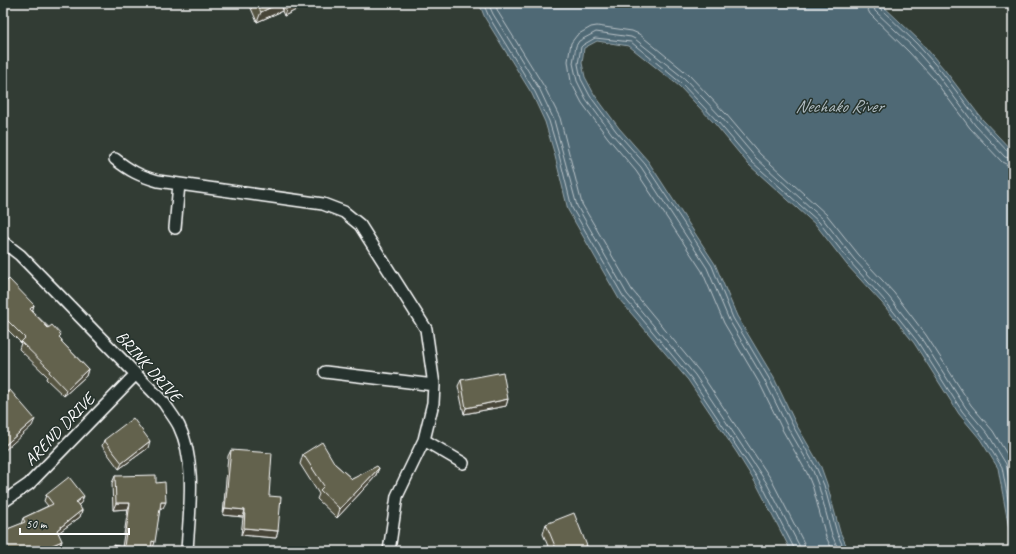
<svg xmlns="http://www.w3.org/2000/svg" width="1016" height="554" font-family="Caveat,sans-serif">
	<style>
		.water { fill: #506975; stroke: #96a5ac }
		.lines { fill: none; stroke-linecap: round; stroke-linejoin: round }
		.shore { stroke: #b9c3c8; stroke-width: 1 }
		.minor-casing { stroke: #fff; stroke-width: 14 }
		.minor { stroke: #26332d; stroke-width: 11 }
		.wall { fill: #565443; stroke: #fff }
		.shaded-wall { fill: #464537; stroke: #fff }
		.building { fill: #64624e; stroke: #fff }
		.labels { text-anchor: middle; stroke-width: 3; stroke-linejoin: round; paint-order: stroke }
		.street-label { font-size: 17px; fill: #fff; stroke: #26332d }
		.water-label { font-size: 18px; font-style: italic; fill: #b0bcc1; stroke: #26332d }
	</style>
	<rect width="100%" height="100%" fill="#323c34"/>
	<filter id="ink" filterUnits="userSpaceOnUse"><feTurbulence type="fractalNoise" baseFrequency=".025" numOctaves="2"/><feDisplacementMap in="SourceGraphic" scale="8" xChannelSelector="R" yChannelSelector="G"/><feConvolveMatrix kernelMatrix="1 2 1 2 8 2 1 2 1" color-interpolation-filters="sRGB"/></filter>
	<g filter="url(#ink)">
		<path class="water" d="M479,3H880L920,41L944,69L982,119L1013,152V551L998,468L980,439L959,414L914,343L882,303L847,265L816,225L749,165L715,124L679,86L629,46L597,41L584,48L582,63L585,77L594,94L619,128L648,161L715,264L737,316L774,378L796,424L821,467L827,484L840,532L849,551H791L758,487L737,453L688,380L619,299L568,210L554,152L545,122L532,94L485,18Z"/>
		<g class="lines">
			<path class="shore" d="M483,3L489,17L535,92L549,121L558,151L572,208L623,296L691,378L762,485L794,548L795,551
				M488,3L493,14L540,90L554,120L577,206L627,294L695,375L766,482L799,545L800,551
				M495,3L498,12L545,88L560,118L582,204L632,290L700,372L771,479L804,543L806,551
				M866,3L867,8L870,14L909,52L933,78L970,128L1002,162L1008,165H1013
				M873,3L875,11L913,47L937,74L975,125L1005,157L1013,159
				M878,3L879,7L917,44L941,71L979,121L1009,153L1013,154
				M833,551L826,537L813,488L807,473L783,431L761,386L724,323L702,271L636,171L608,138L582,103L571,82L568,61L571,43L577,35L591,27L597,26L632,31L639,34L689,75L726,114L760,154L827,215L859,255L894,293L926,335L971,405L993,431L1011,461L1013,468
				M839,551L832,535L819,487L813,471L788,428L766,383L729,320L707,268L641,167L612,134L586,99L577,81L573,63L576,46L579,41L596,32L631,37L635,39L685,79L722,118L756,158L823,219L854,259L889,297L921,338L966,408L988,434L1006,464L1013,499
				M845,551L837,533L824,485L817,469L793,426L770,380L733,318L712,266L645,164L616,131L590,96L581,79L578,64L581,47L583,45L595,38L631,42L681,83L718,122L752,162L819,222L850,262L885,301L917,341L962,411L983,437L1002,467L1013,527"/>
			<g class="minor-casing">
				<path id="minor" d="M115,159C130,171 140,176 158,181L323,204L344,212L360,225L426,329L434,385L433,403L424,440L397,496L389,551
					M175,228L179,184
					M3,242L20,255L164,403C169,411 175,418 179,426C197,463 189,512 187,551
					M325,372L434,385
					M424,440L463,463
					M3,502L29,484L135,375"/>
			</g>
			<use href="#minor" class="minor"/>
		</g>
		<path class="wall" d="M251,3H306V5L284,16L282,11L257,22L250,6Z
			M3,285L34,305L32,311L62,340V342L88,369L86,376L64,396L46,379L47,376L19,349L21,343L3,325Z
			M461,380L508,399L506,406L464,414L458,386Z
			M104,440L148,448L119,469L102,446Z
			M231,450L269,496L278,531L276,538L241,535L243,517L223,515L228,456Z
			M303,454L335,464L352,479L379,468L375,477L337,518L317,499L319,494L300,464Z
			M115,476L156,483L163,508H160L153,548H151V551H110L112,545L122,547L128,509L113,510L112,483Z
			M46,495L81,503L78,505L82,510L80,517L58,533L62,541L59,547L3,536L5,530L21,524L23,518L48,506L44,501Z
			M546,524L587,546L585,551H550L543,534Z"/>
		<path class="shaded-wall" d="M280,3H284L282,11L257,22L261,12Z
			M294,3H306V5L284,16L287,6Z
			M34,305L32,312L30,309Z
			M88,369L86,376L64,396L66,390Z
			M508,399L506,406L464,414L466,408Z
			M35,419L32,426L3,452V447Z
			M150,441L148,448L119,469L122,463Z
			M379,468L375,477L337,518L340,509Z
			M84,496L81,503L73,509L76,502Z
			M161,502H166L163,508H158Z
			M116,503H130L128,509L113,510Z
			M225,508L245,510L243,517L223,515Z
			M82,510L80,517L54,536L57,530Z
			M244,528L278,531L276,538L241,535Z
			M62,541L59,547L51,551H39Z
			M152,541L155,542L153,548H150Z
			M587,546L585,551H575Z"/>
		<path class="building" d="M256,3H280L261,12Z
			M286,3H294L287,6Z
			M9,279L34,305L30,309L48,328L52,325L61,335L59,337L62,340L61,341L88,369L66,390L49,372L50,370L21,342L25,338L3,316V285Z
			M503,372L508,399L466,408L461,380Z
			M10,390L35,419L3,447V395Z
			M133,418L150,441L122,463L104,440Z
			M322,442L335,464L352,479L377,466L379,468L340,509L320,490L324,486L303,454Z
			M231,450L272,453L269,496L281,497L278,531L244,528L245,510L225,508Z
			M156,475V483L165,482L166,502H161L155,542L152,541L151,551H111L112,545L124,547L130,503H116L115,476Z
			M69,477L84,496L76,502L82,510L57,530L62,541L39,551H3V536L7,535L5,530L25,522L23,518L53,504L46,495Z
			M574,513L587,546L575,551H557L546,524Z"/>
	</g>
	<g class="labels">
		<g class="street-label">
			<text transform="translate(149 366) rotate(48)" y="6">BRINK DRIVE</text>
			<text transform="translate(59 429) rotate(-46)" y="6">AREND DRIVE</text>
		</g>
		<g class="water-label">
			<text x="839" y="112">Nechako River</text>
		</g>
	</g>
	<rect width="1016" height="554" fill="none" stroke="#26332d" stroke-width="16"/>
	<rect x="8" y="8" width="1000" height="538" fill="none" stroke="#fff" stroke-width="1.5" filter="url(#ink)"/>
	<path d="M20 528v6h109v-6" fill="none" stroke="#ffffff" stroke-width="2"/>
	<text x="26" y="528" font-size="12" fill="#ffffff" stroke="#26332d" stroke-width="3" paint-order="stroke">50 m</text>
</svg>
